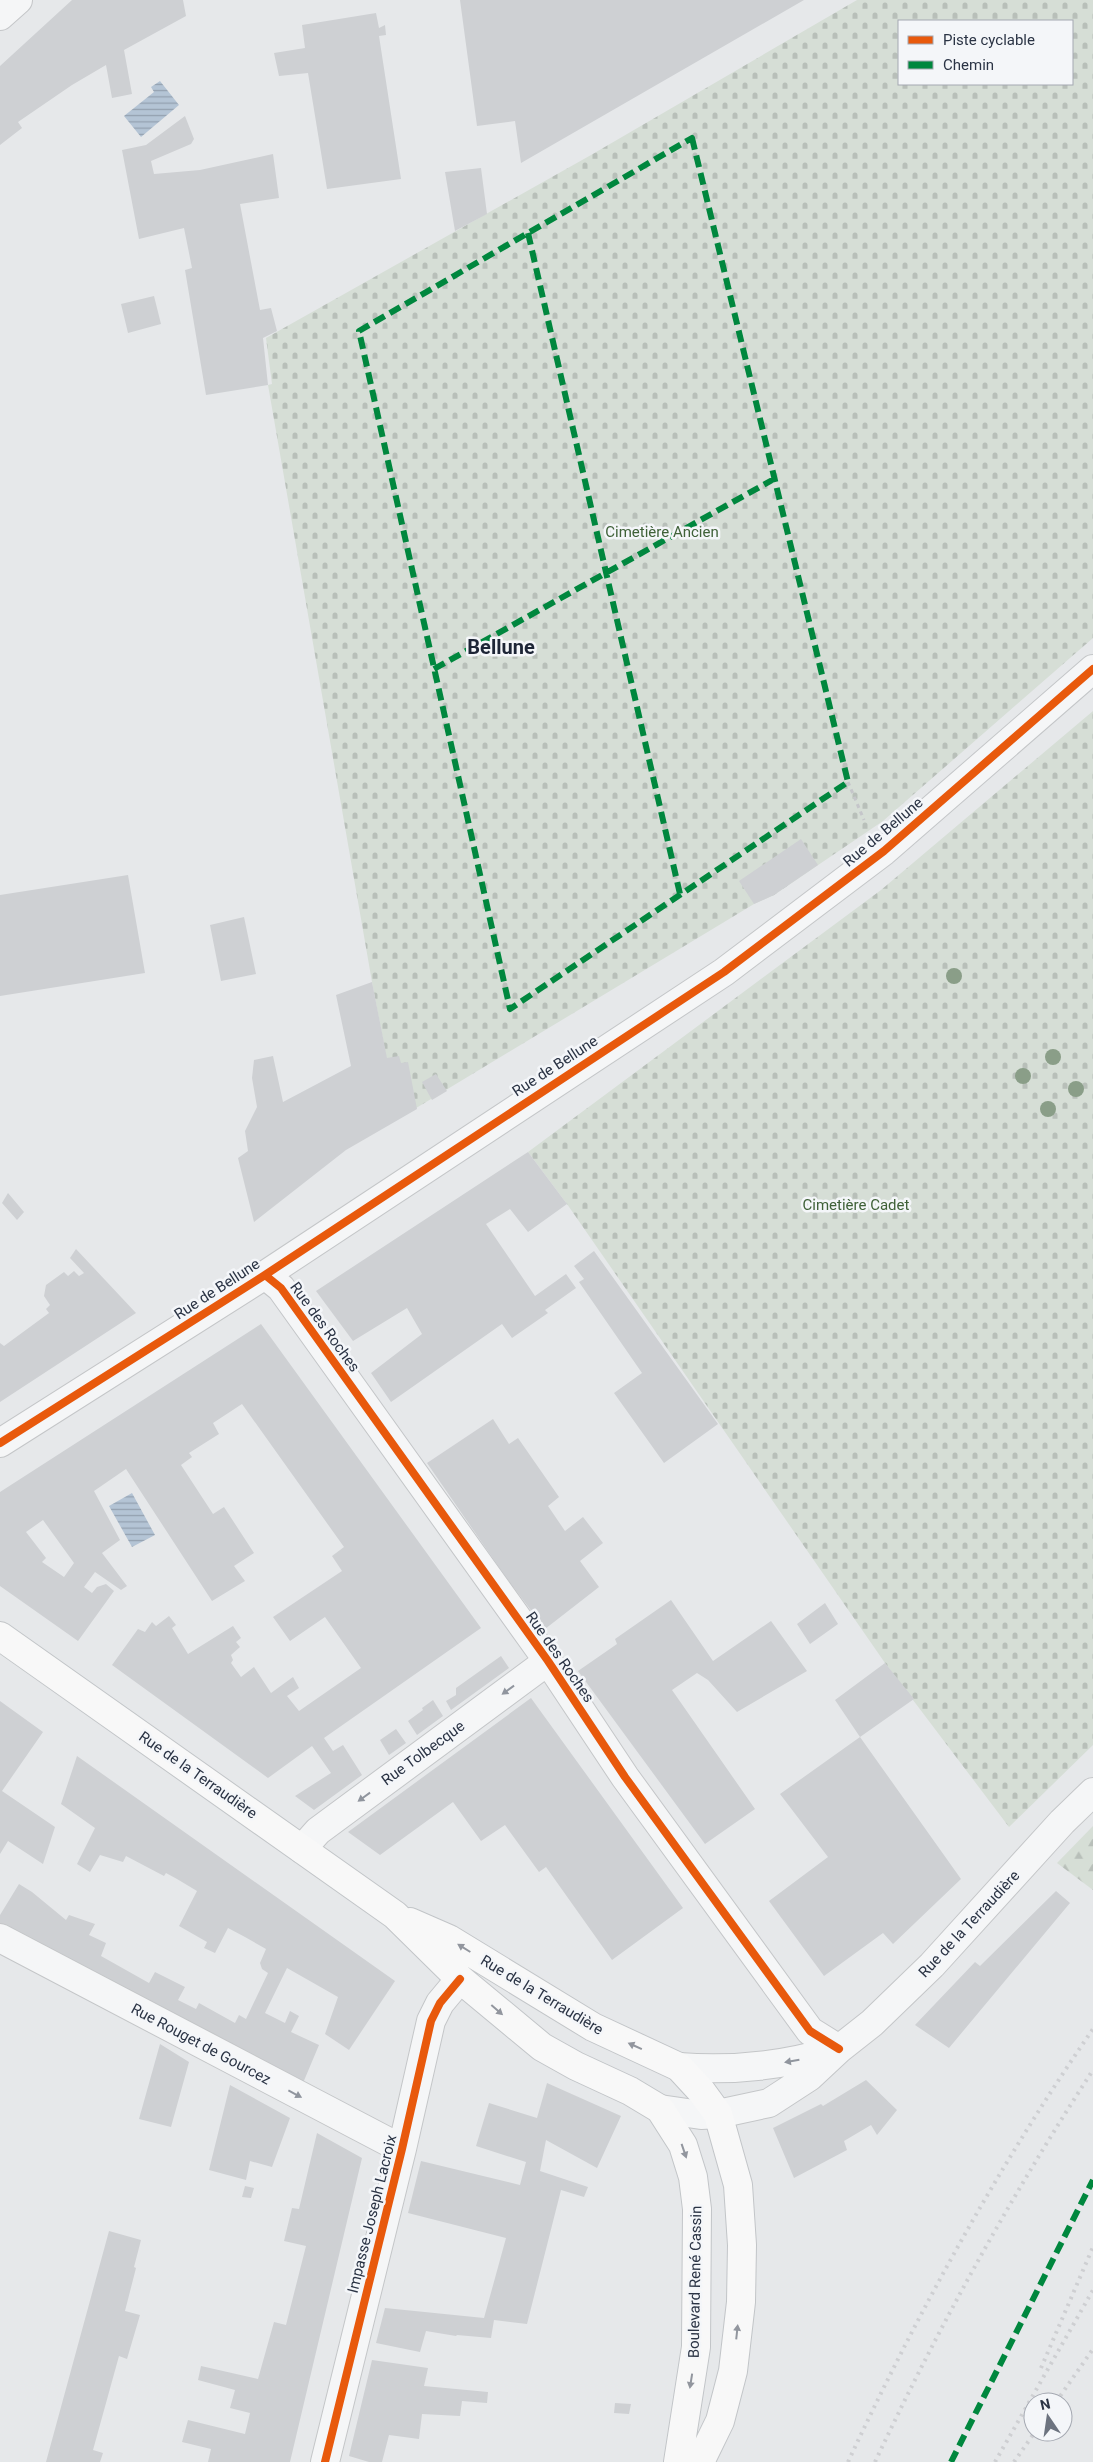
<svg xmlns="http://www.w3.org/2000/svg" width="1093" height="2462" font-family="Roboto,sans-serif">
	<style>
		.forest { fill: url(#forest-firs) }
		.cemetery { fill: url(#cemetery-stones); fill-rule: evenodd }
		.water { fill: url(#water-rules) }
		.building { fill: #ced0d3; fill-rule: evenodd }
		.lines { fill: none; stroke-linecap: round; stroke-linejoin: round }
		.minor-casing { stroke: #c4c6c8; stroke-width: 30 }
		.major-casing { stroke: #c2c5c8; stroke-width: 30 }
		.path { stroke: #c5c6ca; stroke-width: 3; stroke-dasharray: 4 4; stroke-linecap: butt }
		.minor { stroke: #f5f6f7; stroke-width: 28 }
		.major { stroke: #f8f8f8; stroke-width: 28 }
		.rail { stroke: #cecfd2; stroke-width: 4; stroke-dasharray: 2.5 5; stroke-linecap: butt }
		.quiet { stroke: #00873e; stroke-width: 6; stroke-dasharray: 12 6; stroke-linecap: butt }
		.cycleway-casing { stroke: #f4f6f9; stroke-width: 11 }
		.cycleway { stroke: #e8590c; stroke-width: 8 }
		.tree { fill: #8a9e88 }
		.oneway { fill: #90959e }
		.oneway2 { fill: #92969e }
		.labels { text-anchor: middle; stroke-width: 5; stroke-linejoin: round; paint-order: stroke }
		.park-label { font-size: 15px; fill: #3f6138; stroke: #f4f6f9 }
		.street-label { font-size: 15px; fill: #2b3445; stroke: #f4f6f9 }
		.district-label { font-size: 20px; font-weight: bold; fill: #1d2536; stroke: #f4f6f9 }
	</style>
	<defs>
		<pattern id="forest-firs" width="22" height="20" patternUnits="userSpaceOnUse" patternTransform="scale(1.25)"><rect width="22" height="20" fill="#d6ded6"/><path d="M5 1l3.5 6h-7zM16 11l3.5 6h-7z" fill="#b8bfb9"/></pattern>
		<pattern id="cemetery-stones" width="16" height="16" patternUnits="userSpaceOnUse" patternTransform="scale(1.25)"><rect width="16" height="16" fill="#d6ded6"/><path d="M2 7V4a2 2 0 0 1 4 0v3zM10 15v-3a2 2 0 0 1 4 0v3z" fill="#b8bfb9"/></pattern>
		<pattern id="water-rules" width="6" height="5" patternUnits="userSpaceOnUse" patternTransform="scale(1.25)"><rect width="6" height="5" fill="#b4c4d5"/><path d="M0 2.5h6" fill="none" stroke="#93a0af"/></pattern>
	</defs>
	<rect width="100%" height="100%" fill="#e6e8ea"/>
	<path class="forest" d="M1093,1826V1890L1057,1863Z"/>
	<path class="cemetery" d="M857,0H1093V638L883,821L774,895L754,904L398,1119L372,982L268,385L272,384L266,338L591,155ZM899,21H1072V84H899Z
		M1093,711V1745L1009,1827L885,1663L567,1204L528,1152L881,890Z"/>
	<path class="water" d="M160,81L179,105L141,137L124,116L154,92L151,87Z
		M132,1493L155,1535L132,1547L109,1506Z"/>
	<path class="building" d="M72,0H183L186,16L124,50L132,94L112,98L106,65L72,85L18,122L22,128L0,145V66Z
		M460,0H804L521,163L515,121L477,126Z
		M376,13L379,28L385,25L386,35L379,36L401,179L327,189L308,73L279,76L274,53L305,48L302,25Z
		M185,116L194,139L191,144L151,161L154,174L200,170L273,154L279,198L240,204L260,310L271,308L277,331L263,338L268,385L206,395L185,270L192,268L184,228L139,239L122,150L146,145Z
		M481,168L487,214L455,231L445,172Z
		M154,296L161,324L128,333L121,304Z
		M801,839L818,865L774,895L754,904L739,881Z
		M128,875L145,973L0,996V895Z
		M244,917L256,974L221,981L210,925Z
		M372,982L387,1058L399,1056L401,1063L408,1062L417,1109L346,1150L254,1222L238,1158L248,1151L245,1131L257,1107L252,1078L254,1060L273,1056L283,1102L351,1066L336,995Z
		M436,1074L447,1091L432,1100L422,1082Z
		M528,1152L567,1204L528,1232L510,1209L486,1224L535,1296L566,1274L576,1288L545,1310L548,1313L512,1338L502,1324L391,1402L371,1373L422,1334L407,1308L353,1341L316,1291Z
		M8,1193L24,1212L17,1220L2,1203Z
		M76,1249L136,1313L0,1402V1343L4,1346L49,1313L46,1309L50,1305L44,1296L46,1285L64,1272L68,1276L74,1271L79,1276L84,1273L70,1258Z
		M594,1251L718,1424L664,1463L614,1393L642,1373L579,1282L584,1279L574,1266Z
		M261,1324L481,1628L324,1738L333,1751L343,1745L362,1775L314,1810L295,1796L331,1773L312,1746L268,1778L112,1665L138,1629L145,1632L152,1622L156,1626L169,1616L176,1625L172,1628L188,1654L233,1626L241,1638L236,1642L240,1647L231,1655L233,1660L231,1663L241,1677L254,1667L271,1693L293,1677L299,1688L287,1696L299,1711L361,1668L325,1617L290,1641L273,1617L342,1571L332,1556L344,1547L242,1404L213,1423L219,1434L189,1453L192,1457L181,1465L213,1514L224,1507L254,1553L234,1566L245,1581L212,1601L126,1469L94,1491L120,1540L102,1553L127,1586L121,1590L95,1572L84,1587L92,1593L97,1587L106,1584L114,1591L78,1641L0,1586V1492ZM43,1520L74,1563L64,1577L42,1562L46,1558L26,1532Z
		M493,1419L509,1444L518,1438L559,1497L548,1506L565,1531L583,1517L603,1543L580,1561L599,1587L545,1629L505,1576L427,1463Z
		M671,1600L713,1661L771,1621L807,1671L737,1712L708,1680L697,1673L672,1690L755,1809L705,1844L578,1671L617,1644L615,1639Z
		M825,1603L838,1624L810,1644L797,1624Z
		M501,1656L509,1668L451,1710L446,1701L456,1695V1688Z
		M885,1663L914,1699L860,1737L961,1879L893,1944L883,1933L824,1976L769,1901L828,1857L780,1794L860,1737L835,1700Z
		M531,1698L683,1908L612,1960L546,1867L539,1872L505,1825L481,1841L453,1802L380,1855L348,1832Z
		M433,1700L443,1716L417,1735L408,1721L423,1710L422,1708Z
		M0,1701L43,1732L2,1791L55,1827L43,1864L8,1841L0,1854Z
		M396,1729L406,1743L389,1755L380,1740Z
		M77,1756L395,1981L349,2050L325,2034L338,1997L287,1968L265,2013L285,2023L290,2011L299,2016L291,2032L319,2045L303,2083L0,1924V1915L19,1884L32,1892L66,1920L69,1915L95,1924L89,1935L106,1943L101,1956L149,1983L155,1972L185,1987L178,2000L196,2009L199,2003L235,2023L239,2015L246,2019L268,1973L262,1969L260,1963L266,1949L245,1937L228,1928L215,1953L204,1948L207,1942L179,1926L197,1891L177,1879L166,1873L164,1876L126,1856L123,1862L100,1855L90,1872L77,1864L95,1828L61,1804Z
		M1056,1891L1070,1903L949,2048L915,2025L975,1962L980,1966Z
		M160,2044L189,2062L171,2127L139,2119Z
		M866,2080L897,2110L877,2135L871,2125L844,2141L847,2150L794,2178L773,2128L821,2104L823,2106Z
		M547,2083L621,2116L597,2168L546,2140L540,2171L588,2187L584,2197L561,2190L527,2324L494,2320L491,2338L457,2335L456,2336L426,2331L420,2352L376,2343L385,2308L484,2318L506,2238L408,2213L421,2161L520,2185L526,2162L476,2146L489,2103L537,2118Z
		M230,2085L290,2118L272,2167L250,2161L246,2180L209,2170Z
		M317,2133L362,2158L290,2462H208L211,2449L182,2442L188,2420L245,2434L250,2413L230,2408L235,2390L198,2380L201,2366L258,2379L274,2322L286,2325L306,2246L284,2241L292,2208L299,2209Z
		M245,2186L254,2188L251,2198L242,2197Z
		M109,2231L141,2240L134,2267L136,2268L125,2311L140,2315L127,2359L119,2356L93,2450L103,2453L100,2462H46Z
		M372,2360L428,2368L424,2386L488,2392L487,2403L462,2401L460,2416L422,2414L419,2439L389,2435L382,2462H369L349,2456Z
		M615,2403L631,2404L629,2414L614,2413Z"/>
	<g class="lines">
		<g class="minor-casing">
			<path id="minor" d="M0,16L18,0
				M265,1275L281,1288L548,1661L625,1777L810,2031L839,2049
				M0,1443L265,1275L724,972L884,851L1093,669
				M302,1849L318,1831L548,1661
				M0,1938L402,2149
				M679,2067C732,2071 784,2066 835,2050
				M660,2109L701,2115L718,2114L769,2103L809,2077L839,2049L872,2023L932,1965L1062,1822L1093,1792
				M325,2462L402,2149L431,2021L440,2003L460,1979"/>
		</g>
		<g class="major-casing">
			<path id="major" d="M0,1636L395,1915L460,1979L542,2047L576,2066L630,2091L660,2109L683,2145L693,2177L697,2209L696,2347L678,2462
				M410,1922L449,1939L593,2027L679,2067L702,2092L718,2114L738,2185L742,2245L741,2302L733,2371L720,2421L700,2462"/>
		</g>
		<path class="path" d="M848,782L864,820"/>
		<use href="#minor" class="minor"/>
		<use href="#major" class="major"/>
		<path class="rail" d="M1041,2368L1093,2247
			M1056,2402L1093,2349
			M848,2462C918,2312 999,2165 1093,2029
			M875,2462C939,2326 1011,2196 1093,2070
			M995,2462L1093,2290
			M1014,2462L1035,2432"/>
		<path class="quiet" d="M692,138L848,782L510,1009L359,331Z
			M528,233L680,894
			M434,669L774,479
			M951,2462L1093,2180"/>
		<g class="cycleway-casing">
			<path id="cycleway" d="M265,1275L281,1288L548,1661L625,1777L810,2031L839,2049
				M0,1443L265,1275L724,972L884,851L1093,669
				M325,2462L402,2149L431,2021L440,2003L460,1979"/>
		</g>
		<use href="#cycleway" class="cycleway"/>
	</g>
	<g class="tree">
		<circle cx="954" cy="976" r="8"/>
		<circle cx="1053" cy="1057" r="8"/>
		<circle cx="1023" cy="1076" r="8"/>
		<circle cx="1076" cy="1089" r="8"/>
		<circle cx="1048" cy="1109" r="8"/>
	</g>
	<defs><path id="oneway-solid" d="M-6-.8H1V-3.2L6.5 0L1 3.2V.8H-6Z" transform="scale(1.25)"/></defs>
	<g class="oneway">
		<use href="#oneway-solid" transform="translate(508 1690) rotate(144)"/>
		<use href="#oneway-solid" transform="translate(364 1797) rotate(144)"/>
		<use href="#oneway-solid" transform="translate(792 2061) rotate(170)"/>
		<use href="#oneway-solid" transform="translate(295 2094) rotate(28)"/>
	</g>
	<g class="oneway2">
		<use href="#oneway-solid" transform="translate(464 1948) rotate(-148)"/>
		<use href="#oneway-solid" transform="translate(497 2010) rotate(41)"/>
		<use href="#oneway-solid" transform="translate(635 2046) rotate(-156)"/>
		<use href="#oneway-solid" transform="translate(684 2151) rotate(71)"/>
		<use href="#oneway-solid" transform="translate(737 2332) rotate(-84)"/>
		<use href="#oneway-solid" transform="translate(691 2381) rotate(99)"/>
	</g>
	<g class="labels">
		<g class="park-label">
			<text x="662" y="537">Cimetière Ancien</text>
			<text x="856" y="1210">Cimetière Cadet</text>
		</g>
		<g class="street-label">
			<text transform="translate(883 832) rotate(-40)" y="5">Rue de Bellune</text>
			<text transform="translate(555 1066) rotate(-33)" y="5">Rue de Bellune</text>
			<text transform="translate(217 1289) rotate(-33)" y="5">Rue de Bellune</text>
			<text transform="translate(325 1327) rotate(54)" y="5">Rue des Roches</text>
			<text transform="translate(560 1657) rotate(55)" y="5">Rue des Roches</text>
			<text transform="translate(423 1753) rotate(-36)" y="5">Rue Tolbecque</text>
			<text transform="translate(198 1775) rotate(35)" y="5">Rue de la Terraudière</text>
			<text transform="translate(969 1924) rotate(-47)" y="5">Rue de la Terraudière</text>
			<text transform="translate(542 1995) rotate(31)" y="5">Rue de la Terraudière</text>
			<text transform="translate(201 2044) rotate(28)" y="5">Rue Rouget de Gourcez</text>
			<text transform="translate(372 2214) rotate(-76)" y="5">Impasse Joseph Lacroix</text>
			<text transform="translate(695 2282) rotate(-89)" y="5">Boulevard René Cassin</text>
		</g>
		<g class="district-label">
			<text x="501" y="654">Bellune</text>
		</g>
	</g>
	<rect x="898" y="20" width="175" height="65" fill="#f4f6f9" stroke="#a4a8b1"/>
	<rect x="908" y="36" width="25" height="8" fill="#e8590c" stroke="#a4a8b1"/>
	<text x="943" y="45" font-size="15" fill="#2b3445">Piste cyclable</text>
	<rect x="908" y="61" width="25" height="8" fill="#00873e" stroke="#a4a8b1"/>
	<text x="943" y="70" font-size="15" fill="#2b3445">Chemin</text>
	<g transform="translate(1048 2417) rotate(347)"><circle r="24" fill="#f4f6f9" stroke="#a4a8b1"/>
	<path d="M0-4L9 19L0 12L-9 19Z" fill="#6c737f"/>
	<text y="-8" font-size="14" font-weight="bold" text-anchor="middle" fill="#2b3445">N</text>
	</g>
</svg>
